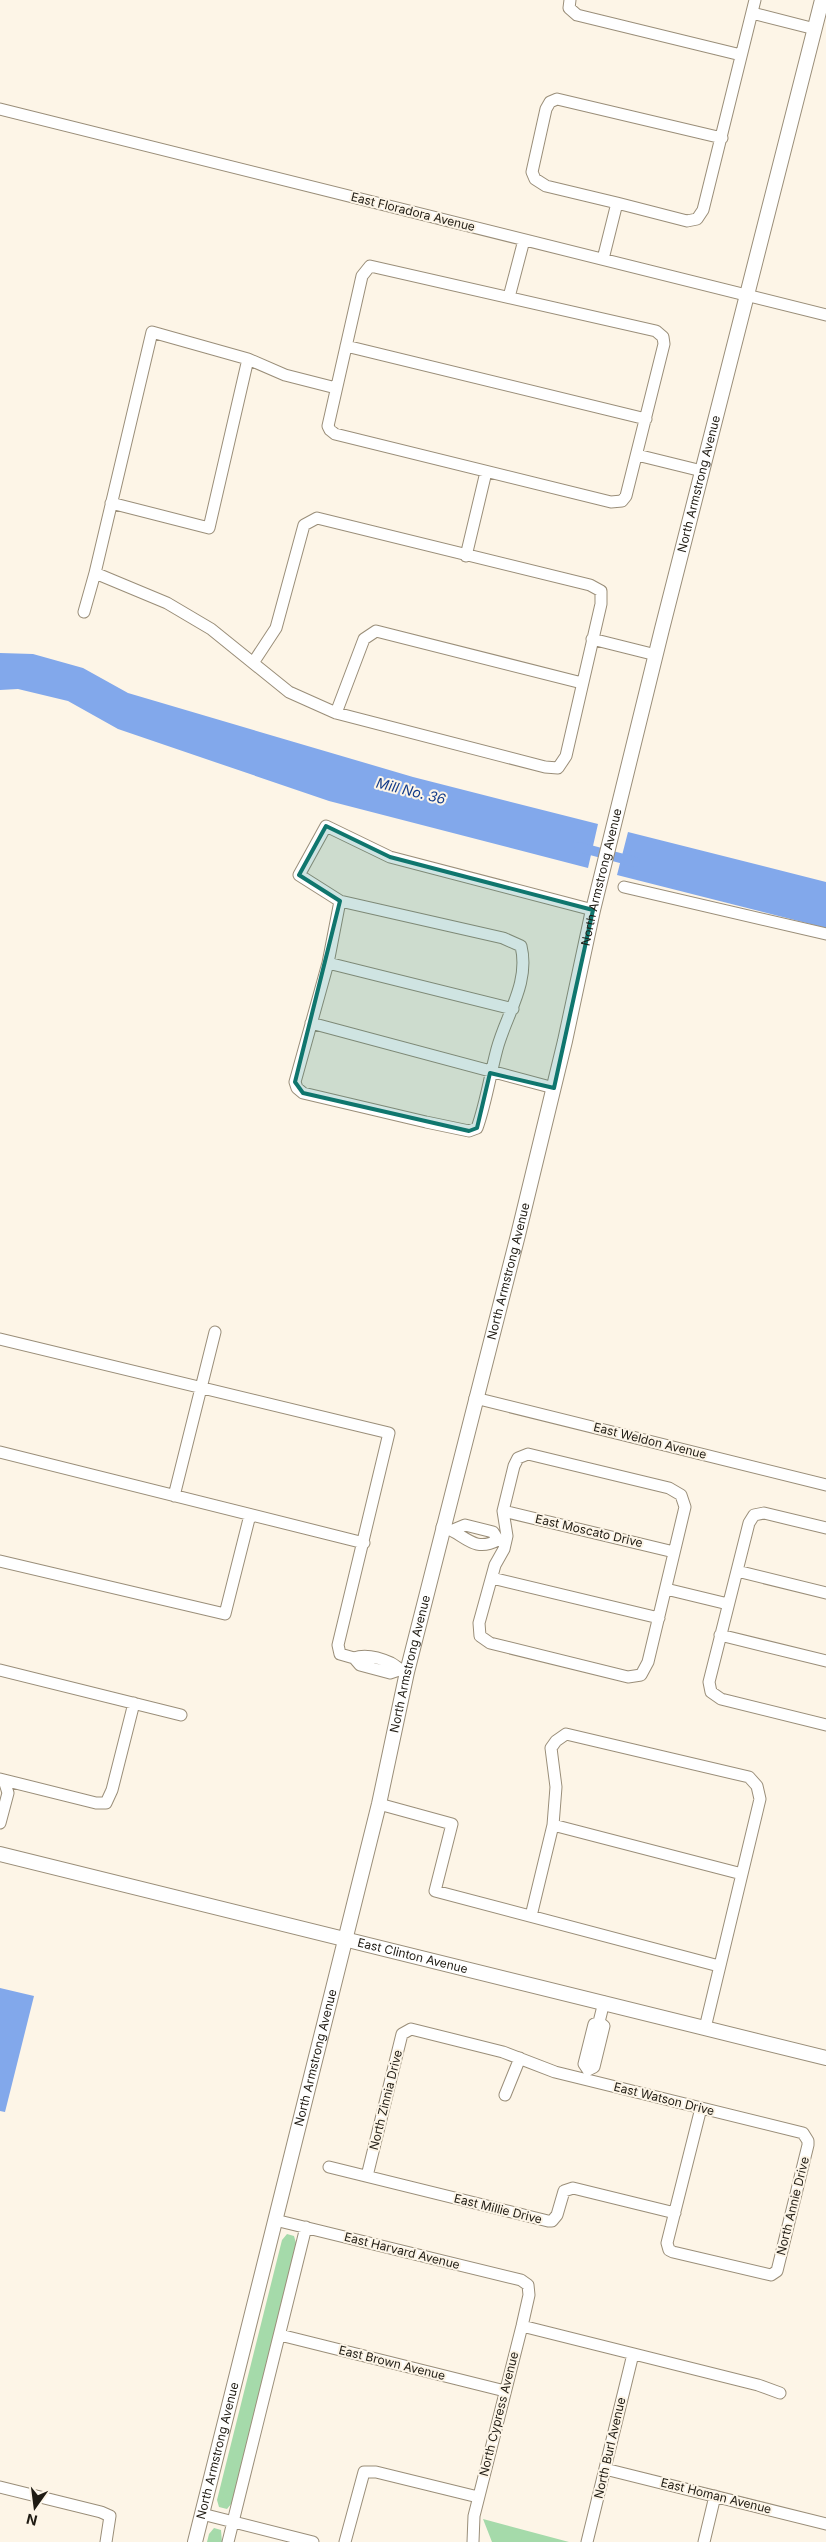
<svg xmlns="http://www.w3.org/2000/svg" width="826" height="2542" font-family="Inter,sans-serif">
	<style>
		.green { fill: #a5daaa }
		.water { fill: #82a8eb }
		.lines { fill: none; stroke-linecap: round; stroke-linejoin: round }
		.canal { stroke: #82a8eb; stroke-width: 10 }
		.minor-casing { stroke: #9a8e79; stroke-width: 13 }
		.tertiary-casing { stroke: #9a8e79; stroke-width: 16 }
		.minor { stroke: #fff; stroke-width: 11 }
		.tertiary { stroke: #fff; stroke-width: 14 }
		.marked { fill: #0f766e; fill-opacity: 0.2; stroke: #0f766e; stroke-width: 4; stroke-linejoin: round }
		.labels { text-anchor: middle; stroke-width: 4; stroke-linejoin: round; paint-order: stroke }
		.street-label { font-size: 12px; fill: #1f1b13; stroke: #fdf5e7 }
		.water-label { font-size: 14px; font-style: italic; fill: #133c8a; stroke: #fdf5e7 }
	</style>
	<rect width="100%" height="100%" fill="#fdf5e7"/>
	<path class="green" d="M287,2234L294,2236L296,2243L232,2503L227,2509L219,2507L217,2500L282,2240Z
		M483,2519L569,2542H492Z
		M214,2528L221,2530L222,2542H207L209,2534Z"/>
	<path class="water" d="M0,653L33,654L83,668L128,693L413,777L598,824L588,868L329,801L118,729L68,701L18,689L0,690Z
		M628,832L826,882V928L617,875Z
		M0,1988L34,1996L5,2112L0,2111Z"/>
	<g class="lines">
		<path class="canal" d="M579,847L635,862"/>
		<g class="minor-casing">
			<path id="minor" d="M570,0L569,8L577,15L741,55
				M752,13L815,29
				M0,109L826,315
				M617,203L546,186L535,179L532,172L546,109L550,102L557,99L722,138
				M603,259L617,203L687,221L697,219L703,210L755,0
				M370,266L656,331L663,337L664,344L626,496L622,501L611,502L335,434L330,430L328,426L362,276Z
				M509,297L524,240
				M346,346L646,419
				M637,455L702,471
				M111,503L209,528L248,359
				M466,556L486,472
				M95,573L167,603L211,629L289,692L336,713L545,767L558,768L566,756L601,604V591L590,585L317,518L304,525L276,628L253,663
				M84,612L95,573L152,332L248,359L285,375L336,388
				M592,639L656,655
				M336,713L364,639L376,631L582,683
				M624,887L826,934
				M340,901L503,938L521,946C530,983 506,1015 497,1049C490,1075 486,1103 477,1128L469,1131L426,1122L303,1093L297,1088L295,1082L328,963Z
				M340,901L299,875L326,826L390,857L593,910
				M328,963L513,1009
				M311,1023L554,1088
				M0,1339L389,1433L338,1645L340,1654L354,1658L360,1665L390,1673L399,1670
				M475,1398L826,1485
				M0,1452L364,1543
				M528,1454L669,1488L681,1495L685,1507L648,1662L641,1675L628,1677L490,1643L480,1636L479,1623L495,1565L504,1549L507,1536L503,1511L514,1466L518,1458Z
				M174,1496L215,1332
				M503,1511L674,1552
				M442,1527C464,1532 472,1554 498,1540L493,1532L465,1525L453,1530
				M826,1528L764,1513L754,1515L749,1523L709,1682L711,1692L721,1699L826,1725
				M0,1561L225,1614L250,1515
				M737,1571L826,1593
				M492,1578L659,1618
				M666,1589L728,1604
				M720,1635L826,1661
				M354,1658C365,1654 380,1658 391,1663C397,1666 399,1670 405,1671
				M0,1670L181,1715
				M0,1779L96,1803H106L112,1790L134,1703
				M379,1804L452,1824L435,1891L719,1966
				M0,1823L8,1793L4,1780
				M531,1916L553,1825
				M599,2022L604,2026L594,2067L588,2070L584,2064L594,2024L599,2022L604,2002
				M705,2028L760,1799L757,1786L749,1777L566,1734L556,1741L551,1748L556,1787L553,1825L742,1874
				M505,2095L520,2058
				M329,2167L548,2221H552L557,2215L564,2191L573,2188L675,2213
				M367,2176L402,2034L411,2029L503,2052L555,2072L803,2133L808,2141V2145L777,2271L771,2275L673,2252L669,2250L667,2243L701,2108
				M275,2220L521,2280L528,2285L529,2295L522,2326L474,2516L473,2542
				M522,2326L758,2385L780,2393
				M280,2335L505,2391
				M605,2469L826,2524
				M0,2487L101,2512L110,2516L106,2542
				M202,2514L313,2542
				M228,2542L306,2227
				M345,2542L364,2472H376L478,2497
				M587,2542L633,2354
				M704,2542L715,2496"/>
		</g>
		<g class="tertiary-casing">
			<g id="tertiary">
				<path id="s1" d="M0,1854L826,2058"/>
				<path id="s2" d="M195,2542L379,1804L407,1672L518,1235L565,1041L593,910L662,629L822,0"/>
			</g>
		</g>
		<use href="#minor" class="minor"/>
		<use href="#tertiary" class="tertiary"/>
	</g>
	<path class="marked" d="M326,826L390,857L593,910L554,1088L490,1073L477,1128L469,1131L303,1093L295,1082L340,901L299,875Z"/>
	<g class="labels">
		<g class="street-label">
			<text transform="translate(413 212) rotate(14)" y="4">East Floradora Avenue</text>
			<text dy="4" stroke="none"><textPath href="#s2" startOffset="2119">North Armstrong Avenue</textPath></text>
			<text dy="4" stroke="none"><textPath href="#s2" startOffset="1714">North Armstrong Avenue</textPath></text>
			<text dy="4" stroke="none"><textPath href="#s2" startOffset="1309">North Armstrong Avenue</textPath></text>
			<text transform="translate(650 1441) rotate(14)" y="4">East Weldon Avenue</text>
			<text transform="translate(589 1531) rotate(13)" y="4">East Moscato Drive</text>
			<text dy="4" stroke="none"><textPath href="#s2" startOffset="904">North Armstrong Avenue</textPath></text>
			<text dy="4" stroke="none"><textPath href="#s1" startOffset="425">East Clinton Avenue</textPath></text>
			<text dy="4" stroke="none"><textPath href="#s2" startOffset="499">North Armstrong Avenue</textPath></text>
			<text transform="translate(664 2099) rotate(14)" y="4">East Watson Drive</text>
			<text transform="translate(386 2100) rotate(-76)" y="4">North Zinnia Drive</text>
			<text transform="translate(793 2206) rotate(-76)" y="4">North Annie Drive</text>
			<text transform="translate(498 2209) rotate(14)" y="4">East Millie Drive</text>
			<text transform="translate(402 2251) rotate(14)" y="4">East Harvard Avenue</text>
			<text transform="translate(392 2363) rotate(14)" y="4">East Brown Avenue</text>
			<text transform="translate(499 2414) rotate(-76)" y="4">North Cypress Avenue</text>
			<text transform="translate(610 2448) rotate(-77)" y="4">North Burl Avenue</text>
			<text dy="4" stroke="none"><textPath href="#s2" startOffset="94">North Armstrong Avenue</textPath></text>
			<text transform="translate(716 2496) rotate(14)" y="4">East Homan Avenue</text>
		</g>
		<g class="water-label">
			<text transform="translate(411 791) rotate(14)" y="5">Mill No. 36</text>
		</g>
	</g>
	<g transform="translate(35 2507) rotate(194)" stroke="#fdf5e7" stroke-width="4" paint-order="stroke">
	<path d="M0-4L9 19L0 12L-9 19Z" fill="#1f1b13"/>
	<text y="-8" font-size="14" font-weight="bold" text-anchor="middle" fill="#1f1b13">N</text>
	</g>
</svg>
